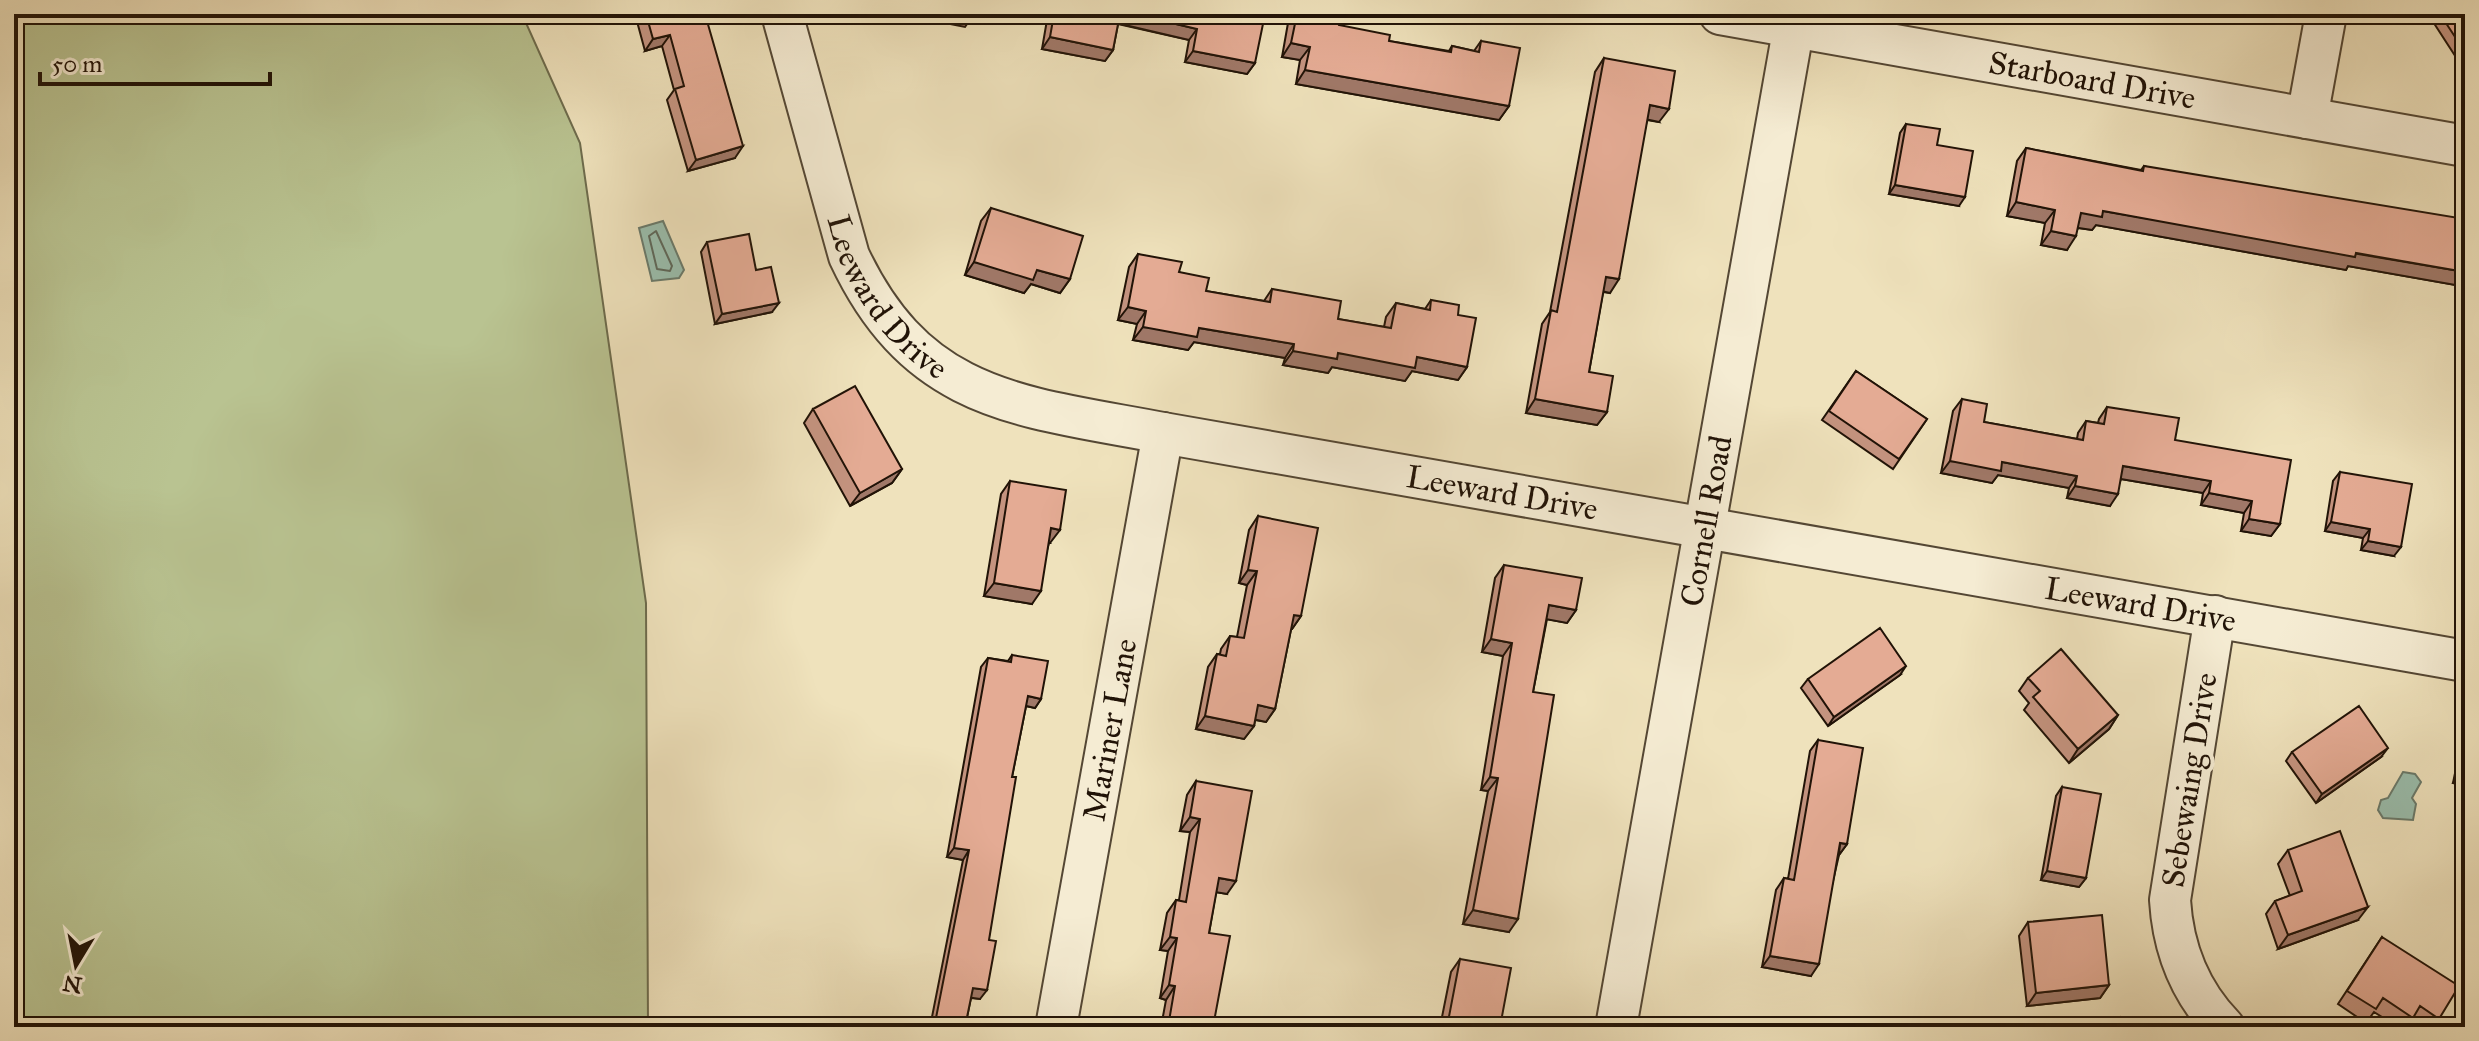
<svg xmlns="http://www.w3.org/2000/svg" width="2479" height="1041" font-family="'IM FELL Great Primer',serif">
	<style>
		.green { fill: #b9c391; stroke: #6d6b4c; stroke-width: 2 }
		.water { fill: #9abead; stroke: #6a7a6b; stroke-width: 2 }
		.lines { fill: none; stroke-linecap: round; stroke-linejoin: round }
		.shore { stroke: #5e685a; stroke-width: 2 }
		.minor-casing { stroke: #544734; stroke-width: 44 }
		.minor { stroke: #f5ecd3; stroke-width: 40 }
		.wall { fill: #c4937f; stroke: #211307; stroke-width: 2 }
		.shaded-wall { fill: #a07868; stroke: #211307; stroke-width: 2 }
		.building { fill: #e4ab94; stroke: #211307; stroke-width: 2 }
		.labels { text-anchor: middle; stroke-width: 8; stroke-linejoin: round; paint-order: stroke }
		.street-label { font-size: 32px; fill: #211307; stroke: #f5ecd3 }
	</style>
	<rect width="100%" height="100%" fill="#efe2bc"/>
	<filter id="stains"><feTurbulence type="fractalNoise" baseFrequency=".0025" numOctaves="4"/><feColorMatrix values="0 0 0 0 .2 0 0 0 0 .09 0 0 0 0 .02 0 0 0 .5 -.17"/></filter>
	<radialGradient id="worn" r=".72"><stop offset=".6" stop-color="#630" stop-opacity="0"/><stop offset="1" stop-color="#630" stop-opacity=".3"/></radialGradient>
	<path class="green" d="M14,14H522L580,143L646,603L648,1027H14Z"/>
	<path class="water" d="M663,221L684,270L679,278L652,281L639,228Z
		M2403,772L2415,774L2421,782L2412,798L2416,804L2413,820L2383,818L2378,810L2381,800L2388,798Z"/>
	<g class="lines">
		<path class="shore" d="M656,231L672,266L670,271L657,269L649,236Z"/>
		<g class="minor-casing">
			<g id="minor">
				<path id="s1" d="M782,14L849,256C918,403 1021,406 1163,433L2465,661"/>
				<path id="s2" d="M1720,14L2465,146"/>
				<path d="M2307,118L2326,14"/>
				<path d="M2215,616L2170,900C2173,949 2189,991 2224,1027"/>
				<path id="s3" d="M1056,1027L1163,433"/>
				<path id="s4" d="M1616,1027L1796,14"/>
			</g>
		</g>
		<use href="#minor" class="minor"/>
	</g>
	<path class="wall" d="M635,14H705L735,158L688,171L667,100L674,90L662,46L645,51Z
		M1048,14H1238L1255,63L1247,74L1185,62L1189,40L1118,24L1113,50L1105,61L1042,49Z
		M1295,14H1318L1339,25L1389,41L1449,51L1452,46L1474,51L1481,41L1509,106L1499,120L1296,84L1300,60L1282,57L1288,23Z
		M2428,14H2465V63L2461,65Z
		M1604,58L1659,122L1647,120L1610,293L1603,292L1589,372L1607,412L1597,425L1526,413L1542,324L1550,312L1595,72Z
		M1906,124L1937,145L1959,206L1889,194L1900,133Z
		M2026,148L2141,170L2144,166L2461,286L2348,266L2346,270L2096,225L2092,230L2078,228L2067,250L2041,245L2045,223L2007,216L2017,161Z
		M991,208L1070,279L1060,293L1031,284L1024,293L965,275L981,221Z
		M707,242L756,270L772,312L715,324L701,252Z
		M1138,254L1179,272L1206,291L1264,301L1272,289L1338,319L1384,327L1386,317L1396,303L1425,309L1431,300L1458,315L1467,367L1458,380L1412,371L1405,381L1332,367L1328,373L1283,365L1285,358L1194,342L1188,350L1133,340L1137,324L1118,320L1129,267Z
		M1856,371L1927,419L1893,469L1822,420Z
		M1962,399L1984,422L2077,439L2078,433L2086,421L2098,423L2099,419L2107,407L2175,440L2280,524L2271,536L2241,531L2244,513L2201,505L2203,493L2121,479L2110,506L2067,498L2069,488L1998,475L1992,483L1941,473L1953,411Z
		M813,409L902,469L892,483L850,506L804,423Z
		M2340,472L2394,556L2361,550L2363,538L2325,531L2333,481Z
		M1010,481L1050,543H1049L1032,604L984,596L1001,494Z
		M1258,516L1301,616L1292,629H1291L1275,709L1266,722L1255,720L1254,726L1244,739L1196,729L1208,667L1217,654H1220L1221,649L1230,636L1237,637L1247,585L1239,583L1249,530Z
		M1504,565L1576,610L1567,623L1547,619L1533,692L1509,932L1463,924L1488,791L1481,790L1503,656L1482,652L1495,578Z
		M1012,655L1041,699L1035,708L1026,706L1012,777L980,999L971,998L965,1027H917L922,1020L931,1022L963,860L947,857L981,667L988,658L1008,661Z
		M1900,675L1828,726L1801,688L1808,679Z
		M2028,678L2118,715L2109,729L2069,763L2024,710L2029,703L2019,691Z
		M2465,737V786L2453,783L2461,744Z
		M1818,740L1847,844L1839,855L1811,976L1762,967L1776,890L1784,878L1788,879L1810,751Z
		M2292,752L2381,757L2316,803L2286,761Z
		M1196,781L1227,894L1216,892L1209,933L1213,1027H1161L1166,1000L1160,998L1168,951L1160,950L1167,913L1176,900H1179L1190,832L1180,831L1187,795Z
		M2062,787L2086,878L2079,887L2041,880L2056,796Z
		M2288,850L2358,920L2278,949L2266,914L2275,901L2290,896L2278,864Z
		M2028,922L2109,985L2100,998L2027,1006L2019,936Z
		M2382,937L2439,1019L2433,1027H2422L2411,1020L2407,1027H2398L2374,1012L2366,1023L2338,1004Z
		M1460,959L1500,1027H1440L1451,972Z"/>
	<path class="shaded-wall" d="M899,14H974L965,27Z
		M1118,14H1134L1197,29L1189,40L1112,22Z
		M670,35L662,46L645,51L653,39Z
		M1050,37L1113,50L1105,61L1042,49Z
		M1291,43L1310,47L1300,60L1282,57Z
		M1193,51L1255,63L1247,74L1185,62Z
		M1305,70L1509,106L1499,120L1296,84Z
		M1650,105L1669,109L1659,122L1640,118Z
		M743,146L735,158L688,171L696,160Z
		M1895,185L1965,197L1959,206L1889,194Z
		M2016,202L2055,210L2045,223L2007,216Z
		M2103,211L2465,272V280L2461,286L2348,266L2346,270L2096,225L2092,230L2072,227L2081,213Z
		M2051,231L2076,236L2067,250L2041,245Z
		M974,262L1037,270L1070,279L1060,293L1031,284L1024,293L965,275Z
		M1606,277L1619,279L1610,293L1597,290Z
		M779,303L772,312L715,324L722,314Z
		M1128,307L1146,311L1137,324L1118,320Z
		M1143,327L1199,328L1294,344L1285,358L1194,342L1188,350L1133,340Z
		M1293,351L1417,357L1467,367L1458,380L1412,371L1405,381L1332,367L1328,373L1283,365Z
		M1535,399L1607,412L1597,425L1526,413Z
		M1950,461L2002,462L2077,476L2069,488L1998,475L1992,483L1941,473Z
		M2123,466L2211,481L2203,493L2115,478Z
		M902,469L892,483L850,506L860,493Z
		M2075,486L2118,494L2110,506L2067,498Z
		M2209,493L2252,501L2244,513L2201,505Z
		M2249,519L2280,524L2271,536L2241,531Z
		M2331,522L2370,529L2363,538L2325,531Z
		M1051,528L1060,530L1050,543L1042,542Z
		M2368,541L2401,547L2394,556L2361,550Z
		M1248,570L1257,571L1247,585L1239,583Z
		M994,583L1041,591L1032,604L984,596Z
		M1549,605L1576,610L1567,623L1540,618Z
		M1294,615L1301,616L1292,629L1284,628Z
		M1491,639L1512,643L1503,656L1482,652Z
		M1906,666L1900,675L1828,726L1834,717Z
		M1028,696L1041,699L1035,708L1022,705Z
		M1258,705L1275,709L1266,722L1248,718Z
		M2118,715L2109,729L2069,763L2078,749Z
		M1205,716L1254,726L1244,739L1196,729Z
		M2388,748L2381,757L2316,803L2322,794Z
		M2462,770H2465V786L2453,783Z
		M1490,777L1498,778L1488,791L1481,790Z
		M1190,817L1200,819L1190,832L1180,831Z
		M1840,843L1847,844L1839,855Z
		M954,848L969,850L963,860L947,857Z
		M2047,871L2086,878L2079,887L2041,880Z
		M1219,878L1236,881L1227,894L1209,891Z
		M2368,907L2358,920L2278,949L2288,935Z
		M1473,910L1518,919L1509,932L1463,924Z
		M1170,937L1177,938L1168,951L1160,950Z
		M1770,956L1819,964L1811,976L1762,967Z
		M1169,985L1175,986L1166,1000L1160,998Z
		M2109,985L2100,998L2027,1006L2036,993Z
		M973,988L987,990L980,999L966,997Z"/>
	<path class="building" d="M646,14H705L743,146L696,160L675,89L684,86L670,35L653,39Z
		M1054,14H1120L1113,50L1050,37Z
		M1134,14H1238L1264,19L1255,63L1193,51L1197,29Z
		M1297,14H1318L1340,18L1339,25L1390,35L1389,41L1451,52L1452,46L1479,52L1481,41L1520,48L1509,106L1305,70L1310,47L1291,43Z
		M2440,14H2465V52Z
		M1604,58L1675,71L1669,109L1650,105L1619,279L1606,277L1589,372L1613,376L1607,412L1535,399L1551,310L1557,312Z
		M1906,124L1940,129L1937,145L1973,151L1965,197L1895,185Z
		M2026,148L2143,171L2144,166L2465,219V272L2356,253L2355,257L2103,211L2102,217L2081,213L2076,236L2051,231L2055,210L2016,202Z
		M991,208L1083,236L1070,279L1037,270L1033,280L974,262Z
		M749,234L756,270L771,267L779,303L722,314L707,242Z
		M1138,254L1182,262L1179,272L1209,278L1206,291L1270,302L1272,289L1341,301L1338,319L1391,328L1396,303L1430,310L1431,300L1459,305L1458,315L1476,318L1467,367L1417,357L1415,368L1338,353L1337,359L1293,351L1294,344L1199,328L1197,337L1143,327L1146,311L1128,307Z
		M1856,371L1927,419L1899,459L1829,411Z
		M855,386L902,469L860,493L813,409Z
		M1962,399L1987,404L1984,422L2083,440L2086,421L2104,424L2107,407L2179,418L2175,440L2291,460L2280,524L2249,519L2252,501L2209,493L2211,481L2123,466L2118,494L2075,486L2077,476L2002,462L2001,471L1950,461Z
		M2340,472L2412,484L2401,547L2368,541L2370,529L2331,522Z
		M1010,481L1066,490L1060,530L1051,528L1041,591L994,583Z
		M1258,516L1318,528L1301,616L1294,615L1275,709L1258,705L1254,726L1205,716L1217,654L1226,656L1230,636L1244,638L1257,571L1248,570Z
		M1504,565L1582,578L1576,610L1549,605L1533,692L1554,695L1518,919L1473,910L1498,778L1490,777L1512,643L1491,639Z
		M1880,628L1906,666L1834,717L1808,679Z
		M2061,649L2118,715L2078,749L2033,697L2040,691L2028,678Z
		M1012,655L1048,661L1041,699L1028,696L1012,777H1016L989,940L996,941L987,990L973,988L965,1027H920L922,1020L935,1023L969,850L954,848L988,658L1011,662Z
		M2359,706L2388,748L2322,794L2292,752Z
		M1818,740L1863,748L1847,844L1840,843L1819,964L1770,956L1784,878L1794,880Z
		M2465,755V770H2462Z
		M1196,781L1252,791L1236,881L1219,878L1209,933L1230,936L1213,1027H1168L1175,986L1169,985L1177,938L1170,937L1176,900L1186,902L1200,819L1190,817Z
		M2062,787L2101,794L2086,878L2047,871Z
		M2340,831L2368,907L2288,935L2275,901L2302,891L2288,850Z
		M2102,915L2109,985L2036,993L2028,922Z
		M2382,937L2459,986L2439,1019L2420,1006L2413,1018L2383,998L2376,1009L2347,991Z
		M1460,959L1511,968L1500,1027H1447Z
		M2120,1017L2127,1027H2105Z
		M1745,1024L1764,1027H1744Z"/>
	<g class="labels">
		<g class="street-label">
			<text dy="11" stroke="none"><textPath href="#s2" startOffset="378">Starboard Drive</textPath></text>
			<text dy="11" stroke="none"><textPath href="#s1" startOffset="306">Leeward Drive</textPath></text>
			<text dy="11" stroke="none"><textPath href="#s1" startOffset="976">Leeward Drive</textPath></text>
			<text dy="11" stroke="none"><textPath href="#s4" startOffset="514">Cornell Road</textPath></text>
			<text dy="11" stroke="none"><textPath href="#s1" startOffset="1624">Leeward Drive</textPath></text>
			<text dy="11" stroke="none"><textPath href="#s3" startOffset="302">Mariner Lane</textPath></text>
			<text transform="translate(2189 780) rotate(-81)" y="11">Sebewaing Drive</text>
		</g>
	</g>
	<rect width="2479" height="1041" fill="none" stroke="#efe2bc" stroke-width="48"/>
	<rect x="16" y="16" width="2447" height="1009" fill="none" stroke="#211307" stroke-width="4"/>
	<rect x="24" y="24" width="2431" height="993" fill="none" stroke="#211307" stroke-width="2"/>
	<g transform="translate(76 965) rotate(190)" stroke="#f5ecd3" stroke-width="6" paint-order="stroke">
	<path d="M0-6L14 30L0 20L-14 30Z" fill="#211307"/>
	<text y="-12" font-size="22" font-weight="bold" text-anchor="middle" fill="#211307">N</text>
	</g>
	<path d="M40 72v12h230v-12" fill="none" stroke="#211307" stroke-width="4"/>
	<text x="52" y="72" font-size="24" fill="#211307" stroke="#f5ecd3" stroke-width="6" paint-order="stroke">50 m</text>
	<rect width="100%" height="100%" filter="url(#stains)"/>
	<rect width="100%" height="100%" fill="url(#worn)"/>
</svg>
